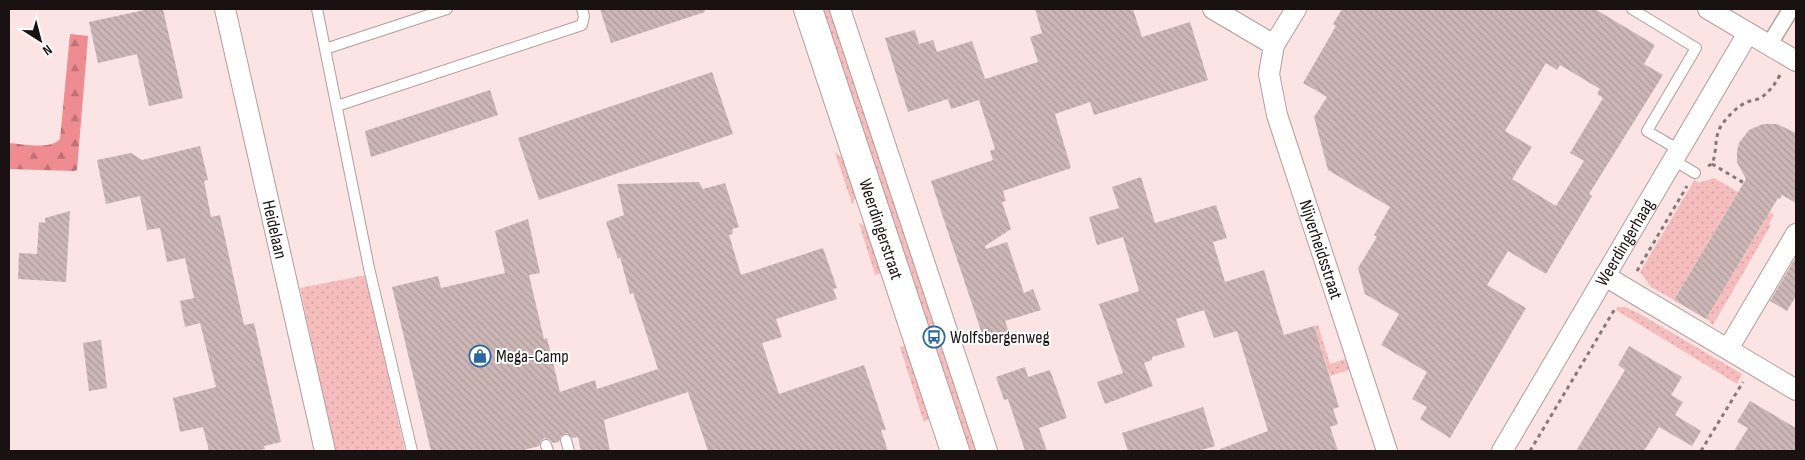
<svg xmlns="http://www.w3.org/2000/svg" width="1805" height="460" font-family="'Sofia Sans Condensed',sans-serif">
	<style>
		.green { fill: url(#green-dots) }
		.forest { fill: url(#forest-firs) }
		.building { fill: url(#building-back-hatch); fill-rule: evenodd }
		.lines { fill: none; stroke-linecap: round; stroke-linejoin: round }
		.service-casing { stroke: #b39d9d; stroke-width: 12 }
		.pedestrian-casing { stroke: #b39d9d; stroke-width: 18 }
		.minor-casing { stroke: #b39d9d; stroke-width: 22 }
		.secondary-casing { stroke: #b39d9d; stroke-width: 30 }
		.path { stroke: #887878; stroke-width: 3; stroke-dasharray: 4 4; stroke-linecap: butt }
		.service { stroke: #fff; stroke-width: 10 }
		.pedestrian { stroke: #fff; stroke-width: 15 }
		.minor { stroke: #fff; stroke-width: 20 }
		.secondary { stroke: #fff; stroke-width: 28 }
		.labels { text-anchor: middle; stroke-width: 4; stroke-linejoin: round; paint-order: stroke }
		.street-label { font-size: 18px; fill: #1a1212; stroke: #fff }
		.poi-label { font-size: 18px; fill: #1a1212; stroke: #fff; text-anchor: start }
	</style>
	<defs>
		<pattern id="green-dots" width="8" height="8" patternUnits="userSpaceOnUse" patternTransform="scale(1.25)"><rect width="8" height="8" fill="#f6bdbe"/><path d="M2 2h.1M6 6h.1" fill="none" stroke="#d2a1a2" stroke-width="1.8" stroke-linecap="round"/></pattern>
		<pattern id="forest-firs" width="22" height="20" patternUnits="userSpaceOnUse" patternTransform="scale(1.25)"><rect width="22" height="20" fill="#ee8c91"/><path d="M5 1l3.5 6h-7zM16 11l3.5 6h-7z" fill="#c07175"/></pattern>
		<pattern id="building-back-hatch" width="6" height="6" patternUnits="userSpaceOnUse" patternTransform="scale(1.25)"><rect width="6" height="6" fill="#cdb6b6"/><path d="M-1 5l2 2M0 0l6 6M5-1l2 2" fill="none" stroke="#af9b9b"/></pattern>
	</defs>
	<rect width="100%" height="100%" fill="#fce4e4"/>
	<path class="green" d="M820,9H832L979,451H970L954,408Z
		M835,152L845,160L857,195L852,204Z
		M1714,178L1738,192L1674,300L1651,287L1640,272L1695,179L1698,183Z
		M1770,212L1774,215L1769,224L1771,225L1713,325L1709,322L1710,321L1706,319Z
		M859,223L868,227L883,273L875,275Z
		M366,275L405,451H335L300,288Z
		M1618,307H1625L1640,314L1742,374L1737,384L1616,310Z
		M1318,325L1330,364L1345,359L1349,370L1330,376L1314,326Z
		M907,345L930,418L924,422L921,414L900,347Z"/>
	<path class="forest" d="M70,34L88,36L77,170L74,171L9,169V143C22,144 51,150 60,139Z"/>
	<path class="building" d="M149,9H163L183,98L149,106L137,54L98,63L89,22Z
		M600,9H704L705,12L611,43Z
		M1035,9H1133L1142,37L1190,22L1208,80L1094,115L1090,102L1055,114L1071,168L1003,191L1006,201L1002,202L1011,229L985,246L986,249L1007,242L1024,293L1033,289L1041,310L1005,321L1009,332L984,340L931,181L993,160L990,151L995,149L979,100L951,109L948,99L908,112L885,38L915,30L919,44L933,40L937,52L972,41L985,79L1038,62L1030,37L1042,33Z
		M1342,9H1595L1655,45L1644,64L1663,75L1589,194L1592,196L1546,274L1508,251L1487,285L1526,308L1450,438L1420,419L1427,407L1412,399L1427,372L1381,345L1399,314L1365,294L1358,268L1377,237L1374,235L1390,207L1328,170L1314,117L1327,97L1303,83L1336,26L1333,24ZM1546,63L1557,70L1560,65L1600,89L1597,94L1603,98L1570,153L1584,161L1556,206L1512,179L1532,147L1505,131Z
		M712,72L733,134L539,200L518,138Z
		M490,90L498,115L371,157L365,131Z
		M1763,124H1777L1796,133V203L1782,195L1780,199L1778,198L1706,319L1674,300L1746,179L1737,162V151L1739,143L1749,130Z
		M200,146L208,180L204,181L211,217L220,215L244,325L254,323L281,442L264,446L265,449L253,451H209L203,427L180,432L173,398L216,387L200,323L185,327L180,301L194,298L185,258L167,262L160,228L147,230L140,196L106,204L97,160L131,153L142,160Z
		M1141,177L1155,223L1216,205L1227,238L1213,242L1225,282L1264,270L1284,335L1314,326L1339,407L1333,409L1338,424L1330,427L1338,451H1220V449L1268,431L1237,331L1214,338L1204,310L1176,319L1185,347L1152,357V360L1144,363L1153,386L1105,404L1097,382L1123,373L1099,304L1139,291L1123,237L1097,245L1089,217L1119,208L1112,187Z
		M699,182L703,189L725,183L739,227L732,229L733,234L729,235L741,275L823,248L837,288L833,289L837,299L776,319L782,337L762,343L779,394L864,365L886,430H881L888,451H708L688,392L604,420L610,451H581L578,437L573,438L567,433L561,436L559,442L553,443L550,440L544,438L541,441L539,446L520,451H431L392,287L438,276L441,288L505,273L495,231L528,219L540,273L529,275L544,339L547,338L560,392L595,380L597,389L658,369L633,293L630,294L620,257L618,259L606,222L624,215L617,184Z
		M70,211L66,282L18,279L19,253L37,254L39,222L45,223V218Z
		M1796,257V296L1787,311L1770,301Z
		M101,340L107,388L89,391L83,343Z
		M1629,346L1682,377L1671,395L1683,402L1675,415L1701,431L1692,446L1659,427L1644,451H1576L1625,370L1618,365Z
		M1025,367L1028,377L1050,370L1067,418L1039,428L1047,451H1025L1008,399L1004,400L996,377Z
		M1750,401L1796,428V451H1734L1748,428L1737,422Z
		M1203,407L1215,446L1199,451H1128L1122,433Z"/>
	<g class="lines">
		<g class="service-casing">
			<path id="service" d="M317,9L369,268L412,451
				M1632,9L1696,48L1647,131L1679,150
				M325,49L447,9
				M337,106L582,25L584,16L582,9
				M1673,160L1695,173
				M566,440L569,451
				M546,445L548,451"/>
		</g>
		<g class="pedestrian-casing">
			<path id="pedestrian" d="M1769,45L1791,9"/>
		</g>
		<g class="minor-casing">
			<g id="minor">
				<path id="s1" d="M225,9L325,451"/>
				<path d="M840,9L987,451"/>
				<path d="M1213,9L1274,45"/>
				<path id="s2" d="M1296,9L1274,45L1269,74L1277,115L1387,451"/>
				<path d="M1708,9L1796,61"/>
				<path d="M1605,276L1796,390"/>
				<path d="M1728,349L1796,234"/>
				<path id="s3" d="M1502,451L1748,33"/>
			</g>
		</g>
		<g class="secondary-casing">
			<g id="secondary">
				<path id="s4" d="M808,9L955,451"/>
			</g>
		</g>
		<path class="path" d="M1712,164L1744,183
			M1708,166L1712,164C1718,150 1713,136 1723,123C1729,115 1738,106 1747,102C1752,100 1758,100 1762,97C1770,91 1775,84 1780,75
			M1637,271L1687,186
			M1530,451L1616,307
			M1701,451L1743,382"/>
		<use href="#service" class="service"/>
		<use href="#pedestrian" class="pedestrian"/>
		<use href="#minor" class="minor"/>
		<use href="#secondary" class="secondary"/>
	</g>
	<defs>
		<g id="bus-ring" transform="scale(1.125)"><circle r="9.5" fill="#fff" stroke="#2c679e" stroke-width="1.5"/><path d="M-5-6H5V4H4V6H2V4H-2V6H-4V4H-5ZM-3.5-4V0h7V-4ZM-3.5 1.2v1.5H-2V1.2ZM2 1.2v1.5H3.5V1.2Z" fill="#2c679e"/></g>
		<g id="shop-ring" transform="scale(1.125)"><circle r="9.5" fill="#fff" stroke="#2c679e" stroke-width="1.5"/><path d="M-5-2.5h2.3a2.7 3.5 0 0 1 5.4 0H5L5.5 6h-11ZM-1.5-2.5h3a1.5 2.3 0 0 0-3 0Z" fill="#2c679e"/></g>
	</defs>
	<g fill-rule="evenodd">
		<use href="#bus-ring" x="934" y="337"/>
		<use href="#shop-ring" x="480" y="356"/>
	</g>
	<g class="labels">
		<g class="street-label">
			<text dy="6" stroke="none"><textPath href="#s1" startOffset="226">Heidelaan</textPath></text>
			<text dy="6" stroke="none"><textPath href="#s4" startOffset="232">Weerdingerstraat</textPath></text>
			<text dy="6" stroke="none"><textPath href="#s3" startOffset="242">Weerdingerhaag</textPath></text>
			<text dy="6" stroke="none"><textPath href="#s2" startOffset="255">Nijverheidsstraat</textPath></text>
		</g>
		<g class="poi-label">
			<text x="950" y="343">Wolfsbergenweg</text>
			<text x="496" y="362">Mega-Camp</text>
		</g>
	</g>
	<rect width="1805" height="460" fill="none" stroke="#1a1212" stroke-width="20"/>
	<g transform="translate(40 40) rotate(144)" stroke="#ffffff" stroke-width="4" paint-order="stroke">
	<path d="M0-4L9 19L0 12L-9 19Z" fill="#1a1212"/>
	<text y="-8" font-size="14" font-weight="bold" text-anchor="middle" fill="#1a1212">N</text>
	</g>
</svg>
